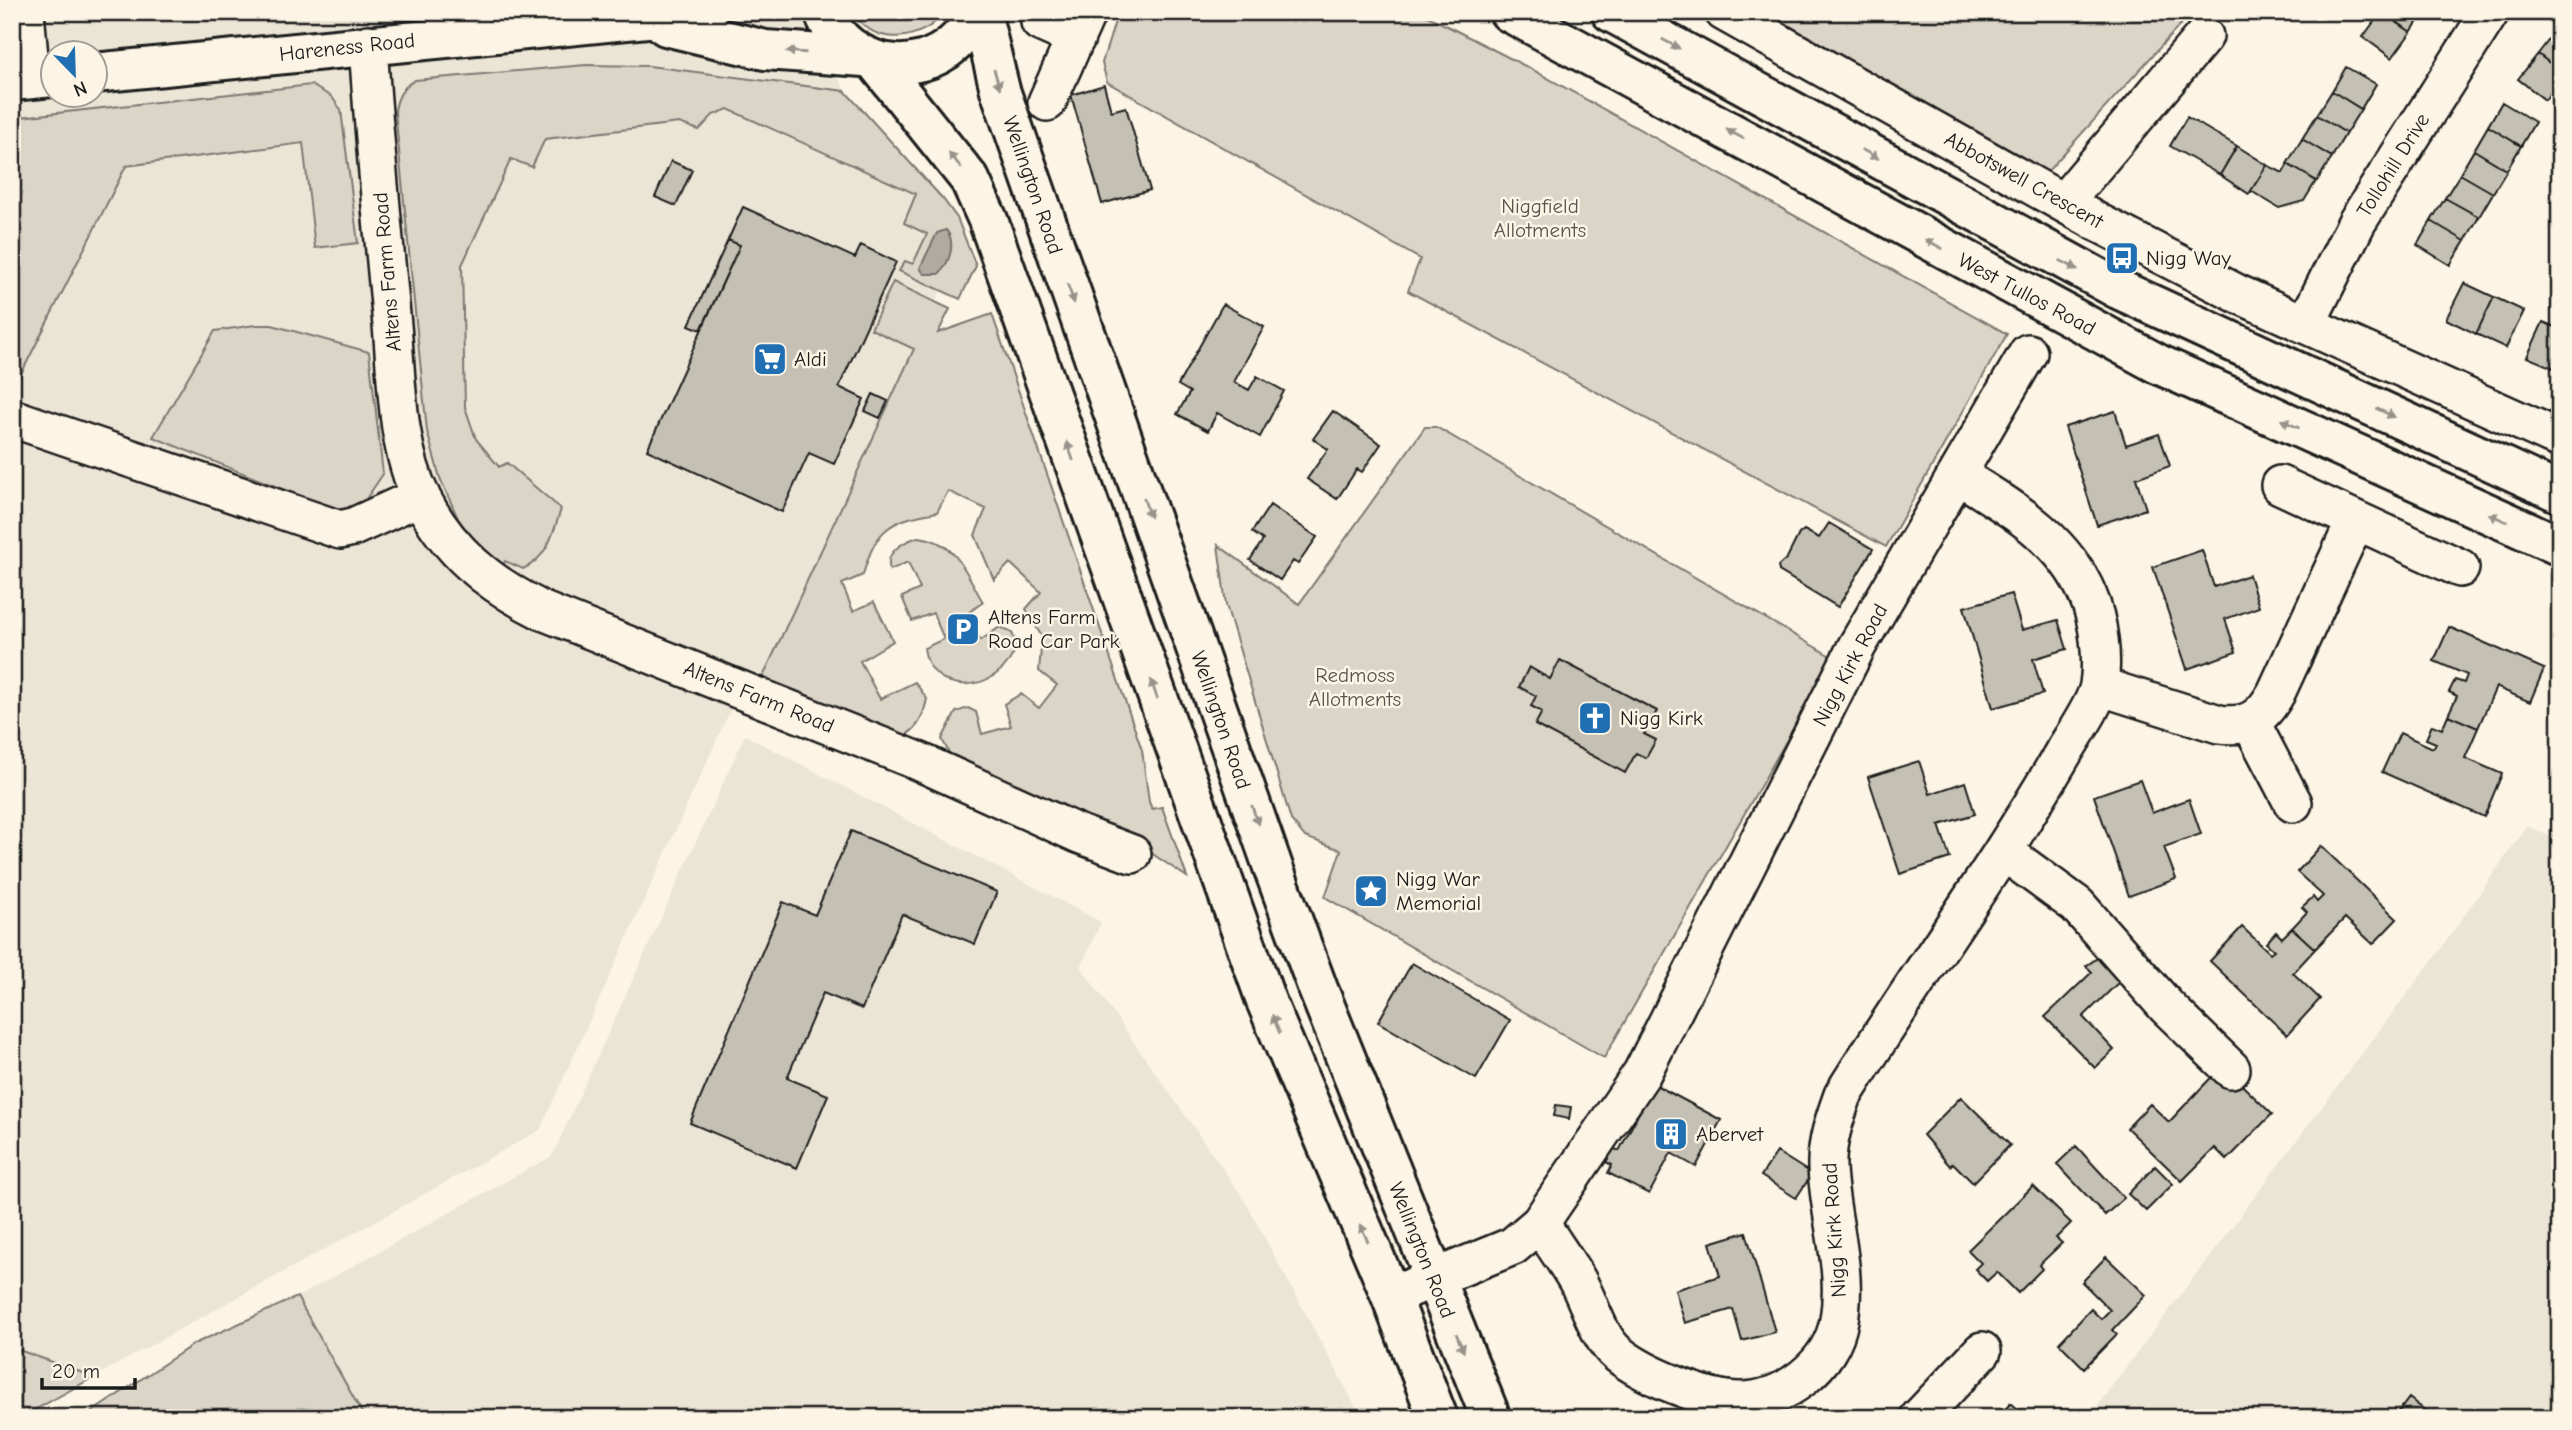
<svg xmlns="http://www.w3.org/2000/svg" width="2572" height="1430" font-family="'Comic Neue',sans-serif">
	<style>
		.built { fill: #ebe5d6; fill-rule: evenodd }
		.green { fill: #dbd5c8; stroke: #7c7872; stroke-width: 2 }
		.water { fill: #b0aba1; stroke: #75726c; stroke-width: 2 }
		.building { fill: #c4c0b3; stroke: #1c1c1c; stroke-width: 2 }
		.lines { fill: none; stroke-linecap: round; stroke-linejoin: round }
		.minor-casing { stroke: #1c1c1c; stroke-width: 42 }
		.major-casing { stroke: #1c1c1c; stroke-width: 44 }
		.minor { stroke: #fcf5e5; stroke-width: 37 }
		.major { stroke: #fcf5e5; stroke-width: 38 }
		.oneway { fill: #97938b }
		.labels { text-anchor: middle; stroke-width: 5; stroke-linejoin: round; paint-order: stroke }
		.street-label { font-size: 21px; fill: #1c1c1c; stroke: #fcf5e5 }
		.park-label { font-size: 21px; fill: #555450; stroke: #fcf5e5 }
		.poi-label { font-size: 21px; fill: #1c1c1c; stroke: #fcf5e5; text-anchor: start }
	</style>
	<rect width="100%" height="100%" fill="#fcf5e5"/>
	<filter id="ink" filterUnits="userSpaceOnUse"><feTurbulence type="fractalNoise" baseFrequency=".0143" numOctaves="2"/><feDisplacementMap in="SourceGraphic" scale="14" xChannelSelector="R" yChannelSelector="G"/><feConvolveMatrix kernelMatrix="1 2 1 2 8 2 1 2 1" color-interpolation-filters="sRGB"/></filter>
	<g filter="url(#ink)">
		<path class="built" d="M12,12H807L845,91L943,199L957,218L976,266L960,299L941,291L763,675L750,671L723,726L540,1130L94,1377L12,1348ZM52,52H94V94H52Z
			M745,735L1101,922L1081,967L1242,1196L1362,1418H365L297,1297L552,1156Z
			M2527,826L2560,841V1418H2088L2440,950Z"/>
		<path class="green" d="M853,12H945C923,41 874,49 853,12Z
			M1118,12H1420L1533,70L2007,334L1886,547L1408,291L1420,259L1107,82L1102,63Z
			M1785,12H2192L2047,172L1780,21Z
			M586,65L649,66L845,91L943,199L957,218L976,266L960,299L899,271L905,261L913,264L927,234L904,223L916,194L728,109L713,115L699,130L679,123L545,139L532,167L511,159L462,265L465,407L476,439L499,467L507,463L561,509C553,533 548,558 523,569L505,561L502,569L464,532L440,478L427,431L395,111C397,97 403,86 415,80Z
			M311,85L332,97L341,110L358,243L315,248L303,143L126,166L18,380L12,378V118Z
			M893,282L950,309L938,333L992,314L1142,750L1149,802L1152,809L1162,807L1187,877L1112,827L952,759L942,739L956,712L968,708L976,712L982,734L1011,726L1004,704L1021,694L1039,708L1057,685L1039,671L1042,637L1026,609L1041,592L1010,563L994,580L975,535L986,509L948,491L937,512C891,520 876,527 863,575L842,584L853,611L874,602L893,641L860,661L880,699L915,682L927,699C923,717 919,729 901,738L761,681L914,349L871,329Z
			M255,325H272L369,352L383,474L364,502L340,512L153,437L215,331Z
			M1425,427H1436L1834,658L1604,1058L1325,897L1341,850L1305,837L1291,820L1226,605L1218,545L1299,604Z
			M918,537C957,541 965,572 983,602L964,616L981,640L1000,627L1012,633L1017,645C1000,696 930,698 924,648L944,639L933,613L912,621L902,597L920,589L908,562L890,570C884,552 903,542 918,537Z
			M297,1297L365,1418H83L194,1344Z
			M12,1348L16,1349L94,1377L20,1418H12Z"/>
		<path class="water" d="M946,230C957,243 949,263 939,274H924L920,268L937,233Z"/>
		<path class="building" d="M2381,12L2411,32L2392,58L2363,37Z
			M2383,12H2424L2411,32Z
			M2557,29L2560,31V71L2538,54Z
			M2538,54L2560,71V80L2545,100L2518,79Z
			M2346,67L2376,84L2361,109L2332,91Z
			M1104,85L1111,111L1126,107L1150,190L1102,204L1071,95Z
			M2332,91L2361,109L2346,133L2317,115Z
			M2502,102L2535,122L2521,146L2488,126Z
			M2317,115L2346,133L2332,157L2302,139Z
			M2187,117L2237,146L2220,175L2170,146Z
			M2488,126L2521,146L2507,170L2474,150Z
			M2302,139L2332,157L2317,181L2287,164Z
			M2237,146L2267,165L2249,194L2220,175Z
			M2474,150L2507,170L2493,193L2460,174Z
			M671,161L692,170L676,206L655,197Z
			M2288,164L2316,181L2304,201L2279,208L2251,191L2267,165L2283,173Z
			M2460,174L2493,193L2479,217L2445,198Z
			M2445,198L2479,217L2465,241L2431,221Z
			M743,207L855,258L861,245L896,262L839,387L864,399L834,464L809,453L782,512L647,450L740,245L728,240Z
			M2431,221L2465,241L2450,265L2417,245Z
			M728,240L740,245L701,330L689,325Z
			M2464,283L2494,297L2476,334L2446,319Z
			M2494,297L2524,311L2506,348L2476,334Z
			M1223,304L1264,327L1234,382L1249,390L1257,376L1284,391L1260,437L1217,413L1208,431L1177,414L1190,392L1178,385Z
			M2543,322L2560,329V354L2553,368L2527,357Z
			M873,394L888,401L880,418L865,411Z
			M1333,411L1381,444L1362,472L1357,469L1337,499L1307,479L1328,449L1313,439Z
			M2115,411L2126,445L2159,434L2170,466L2136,478L2146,509L2097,525L2065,427Z
			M1270,505L1317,537L1298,564L1293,561L1280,580L1250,560L1263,540L1252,532Z
			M1829,523L1873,549L1838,607L1779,571L1778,566L1787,558L1799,534L1804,530L1819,538Z
			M2202,550L2214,587L2249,575L2259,607L2225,619L2236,652L2187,669L2153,567Z
			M2011,594L2022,630L2058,620L2067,649L2033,659L2043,694L1993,708L1964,607Z
			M2449,627L2544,669L2530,702L2496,687L2478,728L2448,715L2457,696L2449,692L2455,680L2464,683L2467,675L2434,661Z
			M1560,660L1657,711L1644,734L1656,740L1646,758L1636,753L1625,773L1535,725L1542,712L1531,706L1536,696L1519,687L1529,667L1550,679Z
			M2448,715L2478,728L2465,758L2502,774L2484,817L2382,772L2400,733L2433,748L2436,743L2426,739L2432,725L2442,729Z
			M1919,761L1930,794L1965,782L1975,814L1939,825L1950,858L1900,874L1868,777Z
			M2140,780L2152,813L2189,799L2201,834L2164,847L2176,879L2129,896L2094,796Z
			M851,831L997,892L975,944L902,914L862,1009L823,993L787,1078L828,1095L797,1168L690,1123L783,902L815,915Z
			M2321,846L2397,919L2373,944L2345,918L2315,949L2292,928L2307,912L2302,907L2313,897L2317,902L2323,896L2297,872Z
			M2242,927L2270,953L2274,950L2266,943L2276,932L2282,938L2292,928L2315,949L2293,973L2320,999L2287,1035L2210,961Z
			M2100,956L2122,979L2083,1017L2114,1050L2095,1068L2045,1017L2092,972L2086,966Z
			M1412,963L1510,1020L1476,1079L1378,1022Z
			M2222,1066L2272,1114L2227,1160L2215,1148L2182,1181L2127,1128L2150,1104L2169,1122Z
			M1654,1084L1721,1120L1696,1167L1671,1153L1649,1194L1608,1173L1612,1165L1606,1162L1613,1148L1619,1151Z
			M1961,1097L2010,1145L1973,1183L1953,1163L1950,1166L1923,1135Z
			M1556,1105L1571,1107L1569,1119L1554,1116Z
			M2076,1146L2124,1198L2105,1215L2057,1164Z
			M1777,1152L1812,1174L1796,1198L1761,1176Z
			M2155,1166L2173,1184L2146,1211L2128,1194Z
			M2033,1186L2071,1223L2056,1238L2062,1243L2039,1265L2042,1269L2018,1293L1997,1272L1987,1281L1975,1269L1981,1263L1968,1250Z
			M1746,1232L1775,1332L1742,1341L1733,1309L1685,1323L1675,1290L1720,1276L1710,1243Z
			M2106,1257L2146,1295L2113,1330L2117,1334L2084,1368L2059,1343L2091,1309L2101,1319L2110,1310L2082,1282Z
			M2409,1398L2435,1418H2394Z
			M2011,1403L2028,1418H1997Z"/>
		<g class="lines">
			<g class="minor-casing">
				<path id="minor" d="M25,12L31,79
					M1724,12L2099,223L2236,293L2560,439
					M1040,22L1076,38
					M368,44C374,138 383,232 392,325C397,381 396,446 421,497C449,552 489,584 543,611L918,761L1079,834L1132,854
					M1047,102L1087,12
					M2064,202L2204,36
					M2306,324L2357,222L2490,12
					M12,418L340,530L353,527L421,496
					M2280,485L2460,568
					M2099,686L2219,724C2248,728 2262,718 2276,693L2355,522
					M2251,723L2293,803
					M2003,851L2077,905L2167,1007L2231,1069
					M1540,1223C1552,1242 1566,1261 1577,1280C1590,1303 1598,1338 1618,1354C1644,1375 1707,1401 1740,1401C1785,1401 1832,1364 1839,1320C1848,1269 1829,1217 1827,1167C1826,1143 1835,1117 1843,1095C1913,982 1992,875 2059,760C2070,740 2096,705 2099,685C2103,658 2099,621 2088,596C2064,537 2009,507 1958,475
					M1391,1296L1513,1246L1540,1223L1642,1073L1857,646L2028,353
					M1919,1418L1982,1351"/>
			</g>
			<g class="major-casing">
				<path id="major" d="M824,12C828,25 839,39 850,47C896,80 954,63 977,12
					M981,12L1000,90L1274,870L1318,989L1491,1418
					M1509,12L2158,364L2560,546
					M1611,12L2118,289L2560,493
					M666,26L765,50L864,57
					M875,61L970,180L988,220L1266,1001L1391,1296L1438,1418
					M94,73L707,12
					M12,81L52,77"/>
			</g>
			<use href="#minor" class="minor"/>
			<use href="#major" class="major"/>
		</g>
		<defs><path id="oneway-solid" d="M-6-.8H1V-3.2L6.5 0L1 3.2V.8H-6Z" transform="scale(1.75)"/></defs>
		<g class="oneway">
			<use href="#oneway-solid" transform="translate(1671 44) rotate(28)"/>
			<use href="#oneway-solid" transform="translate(796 52) rotate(-176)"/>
			<use href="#oneway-solid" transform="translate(997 79) rotate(72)"/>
			<use href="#oneway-solid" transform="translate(1735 134) rotate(-151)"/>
			<use href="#oneway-solid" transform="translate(1870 154) rotate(29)"/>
			<use href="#oneway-solid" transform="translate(955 160) rotate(-129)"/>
			<use href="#oneway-solid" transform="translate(1934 244) rotate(-152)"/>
			<use href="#oneway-solid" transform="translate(2069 265) rotate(27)"/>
			<use href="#oneway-solid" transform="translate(1071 294) rotate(70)"/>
			<use href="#oneway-solid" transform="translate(2386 413) rotate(25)"/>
			<use href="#oneway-solid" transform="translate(2290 424) rotate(-156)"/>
			<use href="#oneway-solid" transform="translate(1070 451) rotate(-109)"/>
			<use href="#oneway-solid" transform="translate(1147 508) rotate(71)"/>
			<use href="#oneway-solid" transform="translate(2498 518) rotate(-156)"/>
			<use href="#oneway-solid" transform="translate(1154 689) rotate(-109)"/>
			<use href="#oneway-solid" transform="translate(1255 815) rotate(71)"/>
			<use href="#oneway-solid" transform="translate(1276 1024) rotate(-112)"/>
			<use href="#oneway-solid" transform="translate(1364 1233) rotate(-114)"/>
			<use href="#oneway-solid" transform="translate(1460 1343) rotate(68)"/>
		</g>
	</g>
	<defs>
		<g id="bus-square" transform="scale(1.75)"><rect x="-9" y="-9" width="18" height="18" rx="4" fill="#1f6fb2" stroke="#fcf5e5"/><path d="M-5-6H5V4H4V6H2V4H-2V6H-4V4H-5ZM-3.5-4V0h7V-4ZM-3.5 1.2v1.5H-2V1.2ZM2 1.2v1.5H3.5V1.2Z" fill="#fff"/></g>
		<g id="supermarket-square" transform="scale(1.75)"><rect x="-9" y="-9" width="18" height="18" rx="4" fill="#1f6fb2" stroke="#fcf5e5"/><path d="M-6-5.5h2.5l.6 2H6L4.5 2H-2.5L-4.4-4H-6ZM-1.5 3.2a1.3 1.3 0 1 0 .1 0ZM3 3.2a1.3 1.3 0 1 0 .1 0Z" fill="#fff"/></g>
		<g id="parking-square" transform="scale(1.75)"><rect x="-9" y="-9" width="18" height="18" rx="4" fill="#1f6fb2" stroke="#fcf5e5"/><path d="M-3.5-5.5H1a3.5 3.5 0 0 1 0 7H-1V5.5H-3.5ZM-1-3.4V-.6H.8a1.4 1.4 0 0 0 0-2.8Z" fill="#fff"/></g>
		<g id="church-square" transform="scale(1.75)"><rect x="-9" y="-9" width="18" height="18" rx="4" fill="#1f6fb2" stroke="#fcf5e5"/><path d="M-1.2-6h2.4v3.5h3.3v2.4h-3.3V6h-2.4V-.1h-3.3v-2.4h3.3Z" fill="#fff"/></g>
		<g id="sight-square" transform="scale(1.75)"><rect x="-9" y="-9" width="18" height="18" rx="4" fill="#1f6fb2" stroke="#fcf5e5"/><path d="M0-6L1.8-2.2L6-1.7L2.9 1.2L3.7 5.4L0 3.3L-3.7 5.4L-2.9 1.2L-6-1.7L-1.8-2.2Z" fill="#fff"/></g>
		<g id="building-square" transform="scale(1.75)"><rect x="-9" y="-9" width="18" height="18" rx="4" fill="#1f6fb2" stroke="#fcf5e5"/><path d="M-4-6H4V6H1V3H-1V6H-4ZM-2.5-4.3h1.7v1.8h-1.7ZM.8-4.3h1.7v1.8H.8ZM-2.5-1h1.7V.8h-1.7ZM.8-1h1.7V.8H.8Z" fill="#fff"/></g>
	</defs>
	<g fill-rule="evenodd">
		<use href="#bus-square" x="2122" y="258"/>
		<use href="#supermarket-square" x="770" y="359"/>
		<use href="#parking-square" x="963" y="629"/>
		<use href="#church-square" x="1595" y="718"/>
		<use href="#sight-square" x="1371" y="891"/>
		<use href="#building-square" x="1671" y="1134"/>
	</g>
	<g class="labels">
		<g class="street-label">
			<text transform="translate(347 47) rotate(-6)" y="7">Hareness Road</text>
			<text transform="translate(2393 165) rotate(-58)" y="7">Tollohill Drive</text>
			<text transform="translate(2024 180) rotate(29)" y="7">Abbotswell Crescent</text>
			<text transform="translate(1033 185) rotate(71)" y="7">Wellington Road</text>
			<text transform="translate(387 272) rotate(-95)" y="7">Altens Farm Road</text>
			<text transform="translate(2027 294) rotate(28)" y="7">West Tullos Road</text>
			<text transform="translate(1850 665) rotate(-62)" y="7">Nigg Kirk Road</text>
			<text transform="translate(759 697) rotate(22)" y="7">Altens Farm Road</text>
			<text transform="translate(1221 720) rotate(71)" y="7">Wellington Road</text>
			<text transform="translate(1834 1230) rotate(-94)" y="7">Nigg Kirk Road</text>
			<text transform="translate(1422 1250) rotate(68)" y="7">Wellington Road</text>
		</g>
		<g class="park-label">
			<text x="1540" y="213">Niggfield<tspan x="1540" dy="24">Allotments</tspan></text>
			<text x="1355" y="682">Redmoss<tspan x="1355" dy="24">Allotments</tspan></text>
		</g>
		<g class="poi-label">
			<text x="2146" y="265">Nigg Way</text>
			<text x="794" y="366">Aldi</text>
			<text x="988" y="624">Altens Farm<tspan x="988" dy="24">Road Car Park</tspan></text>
			<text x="1620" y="725">Nigg Kirk</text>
			<text x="1396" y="886">Nigg War<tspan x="1396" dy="24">Memorial</tspan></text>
			<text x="1696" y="1141">Abervet</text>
		</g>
	</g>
	<rect width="2572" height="1430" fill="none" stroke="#fcf5e5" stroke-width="42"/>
	<rect x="21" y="21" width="2530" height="1388" fill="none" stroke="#1c1c1c" stroke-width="2.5" filter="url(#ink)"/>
	<g transform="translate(74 74) rotate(157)"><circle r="33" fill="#fcf5e5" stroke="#a29e95" stroke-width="2"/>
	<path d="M0-5L12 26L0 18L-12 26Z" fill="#1f6fb2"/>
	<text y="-10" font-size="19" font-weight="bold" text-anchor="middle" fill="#1c1c1c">N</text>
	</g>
	<path d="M42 1378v10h93v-10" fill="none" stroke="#1c1c1c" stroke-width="3.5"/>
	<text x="52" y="1378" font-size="21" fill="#1c1c1c" stroke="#fcf5e5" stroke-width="5" paint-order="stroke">20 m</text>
</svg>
